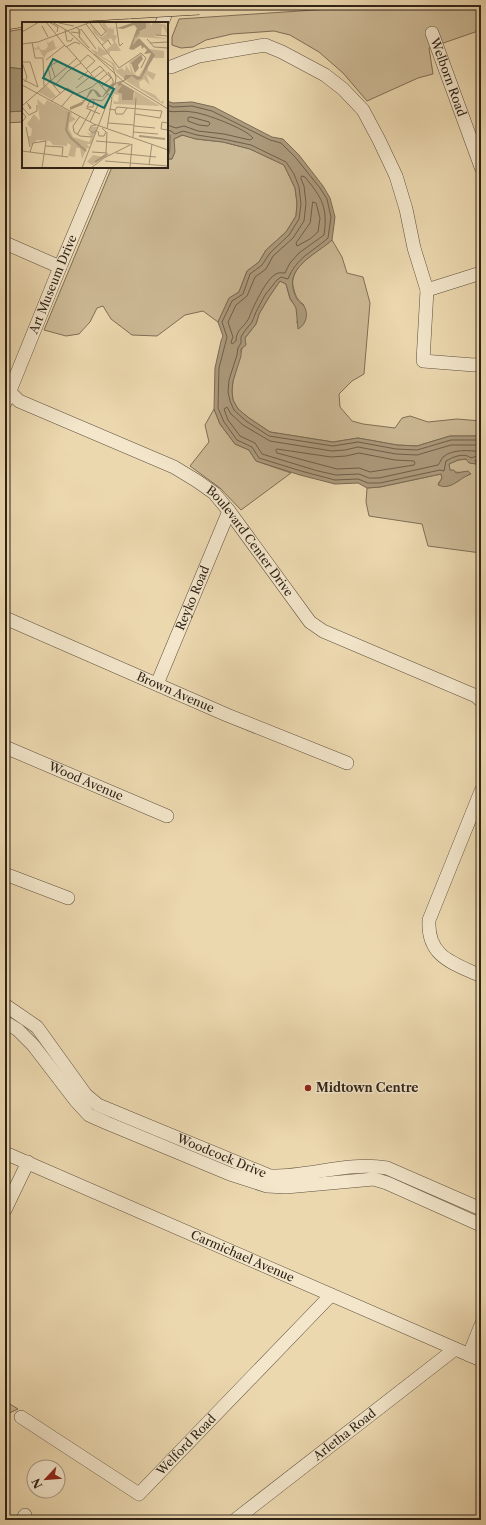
<svg xmlns="http://www.w3.org/2000/svg" width="486" height="1525" font-family="'Libre Caslon Text',serif">
	<style>
		.green { fill: #ccb995; stroke: #7e6e56 }
		.water { fill: #ac9a7c; stroke: #7a6a54 }
		.lines { fill: none; stroke-linecap: round; stroke-linejoin: round }
		.shore { stroke: #6e5e4a; stroke-width: 1 }
		.minor-casing { stroke: #5e503e; stroke-width: 14 }
		.highway-casing { stroke: #2f2318; stroke-width: 20 }
		.minor { stroke: #f3e6cb; stroke-width: 13 }
		.highway { stroke: #ecd8af; stroke-width: 19 }
		.highway-bridge-casing { stroke: #2f2318; stroke-width: 20; stroke-linecap: butt }
		.highway-bridge { stroke: #ecd8af; stroke-width: 19 }
		.poi-dot { fill: #8f2418; stroke: #f3e6cb; stroke-width: 1.5 }
		.labels { text-anchor: middle; stroke-width: 3; stroke-linejoin: round; paint-order: stroke }
		.street-label { font-size: 12px; fill: #2f2318; stroke: #f3e6cb }
		.poi-label { font-size: 12px; font-weight: bold; fill: #2f2318; stroke: #f3e6cb; text-anchor: start }
		.inset-river { fill: none; stroke: #ac9a7c; stroke-width: 2 }
		.inset-road { fill: none; stroke: #a09073; stroke-width: 1 }
		.view { fill: #0f766e; fill-opacity: 0.15; stroke: #0f766e; stroke-width: 2 }
		.inset-edge { fill: none; stroke: #2f2318; stroke-width: 2 }
	</style>
	<rect width="100%" height="100%" fill="#ecd8af"/>
	<filter id="stains"><feTurbulence type="fractalNoise" baseFrequency=".005" numOctaves="4"/><feColorMatrix values="0 0 0 0 .2 0 0 0 0 .09 0 0 0 0 .02 0 0 0 .5 -.17"/></filter>
	<radialGradient id="worn" r=".72"><stop offset=".6" stop-color="#630" stop-opacity="0"/><stop offset="1" stop-color="#630" stop-opacity=".3"/></radialGradient>
	<path class="green" d="M5,5H49L5,12Z
		M375,6L481,9V32L478,31L429,48L433,74L418,78L367,101L343,73L319,52L290,35L274,31L232,34L206,40L193,47L181,48L172,45V37L179,19Z
		M23,29V69L5,67V32Z
		M23,111V122L5,123V112Z
		M167,134H170V148L169,154L167,155Z
		M183,135L196,139L223,142L250,149L284,165L295,188L297,203L296,216L286,232L266,250L259,262L247,271L239,292L229,299L218,322L203,311L185,315L157,336L132,335L111,319L103,306L97,308L90,322L79,334L66,336L44,330L112,167H167V159H172L174,139Z
		M332,240L342,257L347,273L363,277L370,303L364,374L352,381L339,394L340,407L352,421L363,424L395,428L402,418L410,416L428,422L457,419L481,421V436H450L417,446L397,445L358,438L333,442L270,432L249,418L238,409L233,400L232,391L233,381L245,338L256,324L259,314L269,297L280,281L286,284L290,299L296,307L298,316L297,323L304,305C298,300 296,297 294,290C286,267 317,253 332,240Z
		M214,409L220,424L235,444L249,450L256,461L291,473L241,510L220,488L190,466L209,442L205,425Z
		M467,459L476,464L475,460H478L481,462V553L428,546L422,524L369,516L366,502L367,488L380,487L441,474L442,478L438,484L457,482L463,477L470,474C463,471 457,474 450,470L449,464L458,460Z
		M5,1401L18,1409L5,1415Z"/>
	<path class="water" d="M5,67L23,69V111L5,112Z
		M167,101L173,103L192,102L214,107L272,137L283,139L299,155L323,186L330,198L335,217L332,240C320,251 297,262 293,278C291,284 294,294 297,299C298,302 302,303 304,306C309,314 306,325 298,329L296,308L290,298L286,284L280,281L269,297L259,314L256,324L245,338L246,345L241,349V356L233,381L232,391L233,400L238,409L249,418L270,432L333,442L358,438L397,445L417,446L450,436H481V462L475,460L476,464L469,463L466,459L458,460L449,464L450,470H454L456,473L468,471L471,474C459,478 451,491 438,485L442,478L441,474L380,487L367,488L358,483L335,484L300,475L256,461L249,450L235,444L220,424L214,409L215,368L221,341L223,336L218,322L229,298L239,292L247,271L259,262L266,250L286,232L296,216L297,203L295,188L284,165L250,149L223,142L196,139L182,135L174,139L175,152L172,159H167V155L169,154L170,148V135L167,134Z"/>
	<g class="lines">
		<path class="shore" d="M167,105L173,107L192,106L212,111L270,140L281,143L296,158L320,188L327,199L331,217L328,238C311,253 297,257 288,279L281,277L277,280L265,295L256,312L252,322L244,332L241,337V343L238,348L237,355L229,380L228,392L230,401L234,410L246,421L269,436L333,446L358,442L396,449L417,450L451,440H481
			M167,111C175,113 184,110 192,112C205,113 246,129 253,138L250,140L224,134L198,131L184,126L176,128L167,125
			M191,117L209,122L210,124L208,126L199,125L188,121V118Z
			M167,130L171,131L175,134L183,131L197,135L223,139L251,145L286,162L294,174L299,187L301,204L299,219L289,235L270,253L262,265L250,274L243,294L232,301L222,322L227,337L219,368L218,408L224,422L237,440L252,447L259,458L301,471L335,480L358,479L368,483H380L440,470L444,471L446,461C453,457 464,452 471,458L477,456L481,457
			M302,176L305,177C322,198 328,207 324,235L299,253L290,263L285,273C282,273 279,272 276,274C266,279 253,307 249,318C244,328 236,329 236,341L232,344L231,342L233,337L228,322L236,305L247,296L255,277L266,269L273,256L293,238L304,221L306,203L304,186L301,179Z
			M313,202L316,203L320,218L318,232L310,239L297,246L296,243L310,223Z
			M481,445H451L417,455L396,454L358,447L345,450L332,451L270,441L243,425L231,414L227,407L224,409L228,420L240,436L255,443L262,454L318,471L336,475L359,474L369,478H379L438,465C440,463 441,459 443,457C452,449 470,450 481,452
			M277,449L331,457L346,456L359,453L395,460L414,461L415,463L414,465L370,472L359,468L337,469L277,453L276,451Z"/>
		<g class="minor-casing">
			<g id="minor">
				<path d="M162,23L169,5"/>
				<path id="s1" d="M432,33L481,167"/>
				<path d="M167,67H171L199,56L265,45L282,52L325,75L343,89L363,110L379,140L396,176L406,209L414,248L427,290L423,361L474,365L481,364"/>
				<path d="M5,243L60,267"/>
				<path d="M427,290L481,273"/>
				<path id="s2" d="M5,387L19,401L174,467L197,481L214,493L229,511L310,622L323,631L476,696L481,701"/>
				<path id="s3" d="M5,403L60,267L102,167"/>
				<path id="s4" d="M5,618L227,715L347,763"/>
				<path id="s5" d="M157,684L229,511"/>
				<path id="s6" d="M5,747L167,816"/>
				<path d="M481,791L429,920C427,957 453,963 481,976"/>
				<path d="M5,874L68,898"/>
				<path id="s7" d="M5,1005L37,1027L86,1095L98,1105L270,1176C309,1177 349,1161 387,1168L481,1209"/>
				<path d="M5,1022L18,1030L33,1045L76,1101L89,1115L107,1123L230,1174L267,1186L286,1187L374,1179L387,1183L481,1225"/>
				<path id="s8" d="M5,1153L481,1360"/>
				<path d="M5,1210L28,1162"/>
				<path d="M469,1355L481,1325"/>
				<path id="s9" d="M21,1417L139,1494L331,1295"/>
				<path d="M22,1520L25,1515"/>
				<path id="s10" d="M235,1520L455,1349"/>
			</g>
		</g>
		<g class="highway-casing">
			<path id="highway" d="M5,20L44,14L130,9"/>
		</g>
		<use href="#minor" class="minor"/>
		<use href="#highway" class="highway"/>
		<g class="highway-bridge-casing">
			<path id="highway-bridge" d="M130,9L199,5"/>
		</g>
		<use href="#highway-bridge" class="highway-bridge"/>
	</g>
	<circle class="poi-dot" cx="308" cy="1088" r="4"/>
	<g class="labels">
		<g class="street-label">
			<text dy="4" stroke="none"><textPath href="#s1" startOffset="47">Welborn Road</textPath></text>
			<text dy="4" stroke="none"><textPath href="#s3" startOffset="128">Art Museum Drive</textPath></text>
			<text dy="4" stroke="none"><textPath href="#s2" startOffset="296">Boulevard Center Drive</textPath></text>
			<text dy="4" stroke="none"><textPath href="#s5" startOffset="93">Reyko Road</textPath></text>
			<text dy="4" stroke="none"><textPath href="#s4" startOffset="186">Brown Avenue</textPath></text>
			<text dy="4" stroke="none"><textPath href="#s6" startOffset="88">Wood Avenue</textPath></text>
			<text dy="4" stroke="none"><textPath href="#s7" startOffset="272">Woodcock Drive</textPath></text>
			<text dy="4" stroke="none"><textPath href="#s8" startOffset="259">Carmichael Avenue</textPath></text>
			<text dy="4" stroke="none"><textPath href="#s10" startOffset="139">Arletha Road</textPath></text>
			<text dy="4" stroke="none"><textPath href="#s9" startOffset="209">Welford Road</textPath></text>
		</g>
		<g class="poi-label">
			<text x="316" y="1092">Midtown Centre</text>
		</g>
	</g>
	<g transform="translate(22 22)">
		<rect width="146" height="146" fill="#ecd8af"/>
		<path d="M82,0L86,6L92,7V12L87,10L95,14L93,19L99,29H88V32L84,28L92,21L89,16L82,20L72,11L70,5L67,6L70,4L78,15L82,14L85,11L80,2ZM124,0H128L129,4L131,0L144,3L146,13L140,4L139,13L131,14L146,17L117,15L115,17L118,20L111,24L113,13L123,7ZM59,9L58,14L69,27L76,30V24L83,29L86,32L79,34L92,41L95,48L100,46L103,49L104,43L109,51L107,40L119,32L121,34L108,42L111,50L116,55L121,47L118,55L116,56L107,53L103,58L96,51L97,54L89,41L73,32L57,14ZM24,17L26,21L31,18L34,26L41,23L25,31L22,36L17,27L13,28L12,25L15,27L16,23L19,28H23L26,24ZM127,27L142,29V36H131L130,39L127,41L131,33ZM126,44V49L134,52L131,58L124,52L128,63L122,57L117,60L118,66L133,73L139,80L142,78L141,82L104,59L110,54L116,58ZM95,61L100,63L95,70L100,72L102,78H111L113,71L100,61L138,84L92,82L91,79L96,80L97,73L92,72L91,76L90,74ZM24,63L34,74L29,77L16,70ZM15,77L22,83L25,78L50,91L49,94L54,97L47,101V107L51,115L67,120L70,115L64,110L69,112L68,105H76L69,122H65L68,126H65L60,137L58,126H54L53,135L46,134L49,123L45,121V124L31,123L28,119L15,118L9,124L6,114H9L10,107L5,102L12,92L18,99ZM85,131L88,132L70,143L65,140L71,133L81,135Z" fill="#ccb995"/>
		<path d="M113,0H124V6L117,10L118,12L114,13L117,14L113,15L111,23L117,16L133,33L119,57L115,58L110,54L106,57L108,59L106,57L99,61L112,69L111,78H100V72L95,70L100,63L97,64L95,61L81,75H76L71,68L60,83L48,88V85L62,79L59,78H63L68,68L71,67L75,69L80,75L89,62L102,58L103,53H112L118,55L129,31L122,32L125,28L122,25L120,27L119,23L111,28L107,27L115,6L112,3L101,7L84,5L95,6ZM119,33L121,37L116,43L117,46L113,51L109,41Z" fill="#ac9a7c"/>
		<path class="inset-river" d="M47,90L44,108L49,116L64,129M117,114L143,117M73,140L85,132"/>
		<path class="inset-road" d="M24,0L33,11M27,0L36,5L35,10M30,0L46,9L102,60L146,87M94,0L97,22L98,24L101,21M37,1L52,4M68,1L79,14L84,10L77,0M64,2L97,46L119,31L124,36L119,46M20,4L26,15M58,7L57,15L67,26M59,7L74,27M43,8L45,19H49L51,16M0,10L17,0M49,10L57,11V7L53,5M33,11L44,25M134,13L146,14M125,17L132,25L146,26M10,20L13,36H21L22,64M128,21L146,20M0,22L16,20L69,0M80,23L86,18L89,23M44,25L53,20L58,22M45,25L90,76L85,107M72,32L91,46L94,55L93,63M24,38L43,23M0,40H8L16,65L0,57M0,40L5,55L3,60M58,40L66,33L73,39L64,47M26,44L29,59M69,51L78,44L89,56L80,64M33,55L29,43L35,40M72,56L82,48M56,58L66,49M28,59L38,71M0,63L72,102L146,128M32,64L46,49L59,41M54,66L70,53M72,78L71,85H65L69,77L80,79L86,72M29,79L45,66L55,72L70,65L85,52M4,80L9,85L8,87L6,82M0,84L55,36M40,84L51,71M0,85L7,93L15,89V83M64,86L78,92M87,87L93,88L95,85L140,89L138,96L113,92M93,88L94,92H101L105,86M0,90L4,95L0,100M58,94L51,104L52,110L58,114L70,115M68,100L76,83M86,101L112,103M146,101L140,100L139,107L146,108M74,103L69,104L67,108L71,111L75,108M112,104L133,106M4,105L8,125M76,109L77,114H82L84,110L80,106M111,110L136,112M55,113L69,88M111,115L114,76M74,119L108,122M23,124L41,125L40,134M0,129L46,135M8,130L11,121L24,119L20,146M70,130L85,131M84,131L85,110M94,131L134,135M83,139L146,144M127,143L130,122M60,146L91,66V58L86,50M69,146L82,136L110,122M108,146L110,122"/>
		<path class="view" d="M31,37L92,67L82,86L21,56Z"/>
		<rect width="146" height="146" class="inset-edge"/>
	</g>
	<rect width="486" height="1525" fill="none" stroke="#ecd8af" stroke-width="20"/>
	<rect x="6" y="6" width="474" height="1513" fill="none" stroke="#2f2318" stroke-width="2"/>
	<rect x="10" y="10" width="466" height="1505" fill="none" stroke="#2f2318"/>
	<g transform="translate(46 1479) rotate(244)"><circle r="19" fill="#f3e6cb" stroke="#a59883"/>
	<path d="M0-3L7 15L0 10L-7 15Z" fill="#8f2418"/>
	<text y="-6" font-size="11" font-weight="bold" text-anchor="middle" fill="#2f2318">N</text>
	</g>
	<rect width="100%" height="100%" filter="url(#stains)"/>
	<rect width="100%" height="100%" fill="url(#worn)"/>
</svg>
